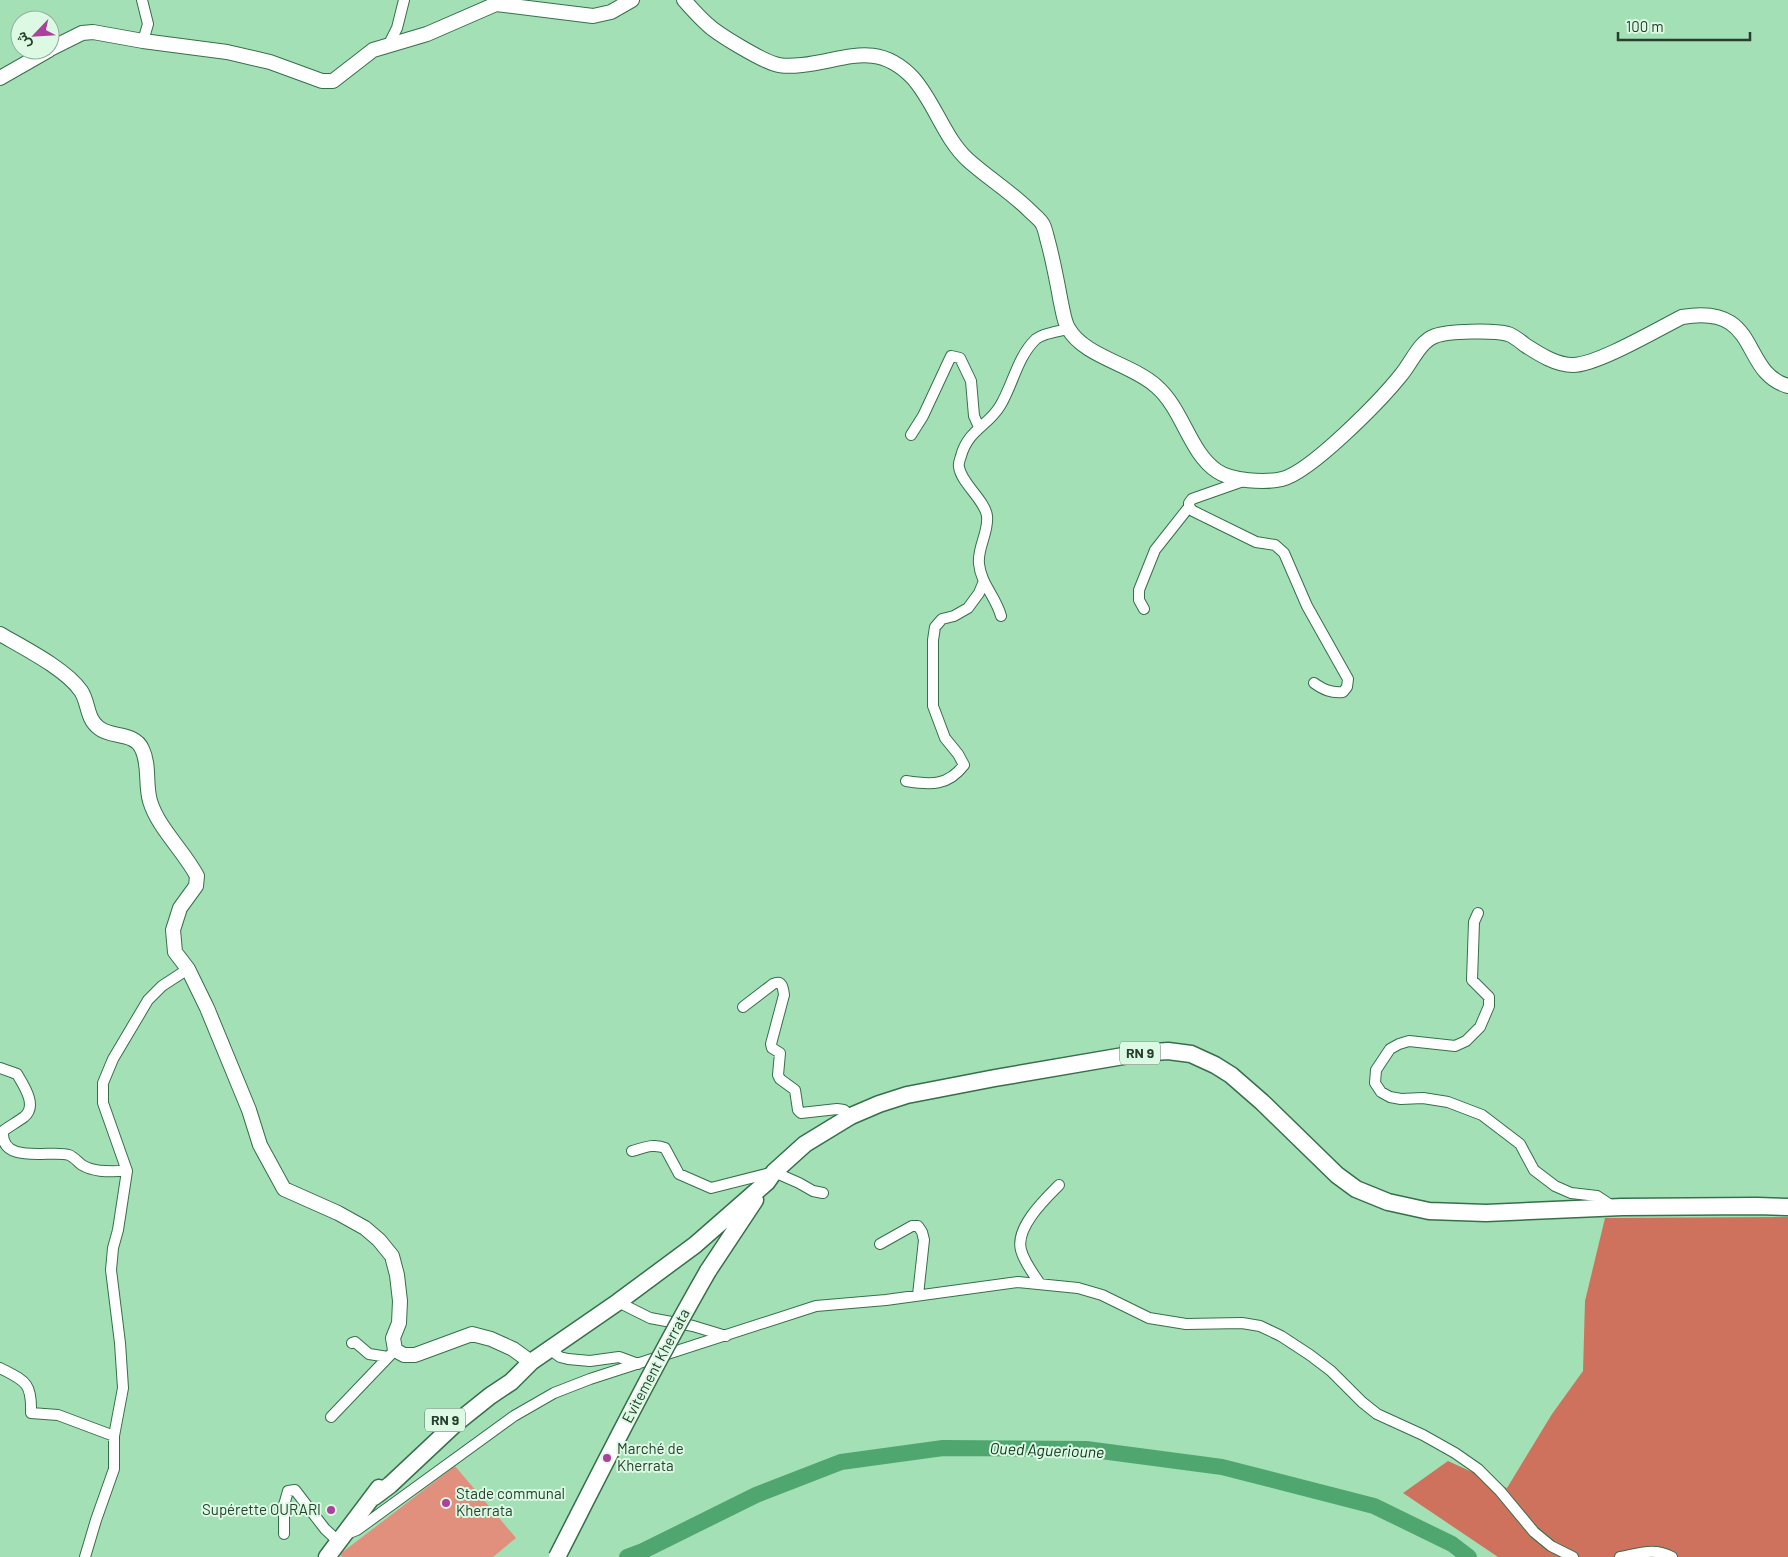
<svg xmlns="http://www.w3.org/2000/svg" width="1788" height="1557" font-family="Barlow,Vazirmatn,sans-serif">
	<style>
		.green { fill: #e0907d }
		.forest { fill: #ce725e }
		.lines { fill: none; stroke-linecap: round; stroke-linejoin: round }
		.river { stroke: #4fa76f; stroke-width: 16 }
		.street-casing { stroke: #35704a; stroke-width: 12 }
		.secondary-casing { stroke: #35704a; stroke-width: 16 }
		.primary-casing { stroke: #35704a; stroke-width: 19 }
		.street { stroke: #fff; stroke-width: 10 }
		.secondary { stroke: #fff; stroke-width: 14 }
		.primary { stroke: #fff; stroke-width: 16 }
		.primary-bridge-casing { stroke: #35704a; stroke-width: 19; stroke-linecap: butt }
		.primary-bridge { stroke: #fff; stroke-width: 16 }
		.poi-dot { fill: #ad3f9d; stroke: #dbf9e3; stroke-width: 2 }
		.labels { text-anchor: middle; stroke-width: 4; stroke-linejoin: round; paint-order: stroke }
		.shield { fill: #dbf9e3; stroke: #5c7764; stroke-width: 1 }
		.shield-label { font-size: 14px; font-weight: bold; fill: #263f2e }
		.street-label { font-size: 15px; fill: #263f2e; stroke: #dbf9e3 }
		.poi-label { font-size: 15px; fill: #263f2e; stroke: #dbf9e3; text-anchor: start }
		.water-label { font-size: 16px; font-style: italic; fill: #0e341d; stroke: #dbf9e3 }
	</style>
	<rect width="100%" height="100%" fill="#a3e0b5"/>
	<path class="green" d="M455,1466L516,1538L493,1557H342L340,1554Z"/>
	<path class="forest" d="M1788,1217V1557H1498L1403,1493L1448,1461L1507,1488L1552,1414L1583,1371L1585,1301L1605,1218Z"/>
	<g class="lines">
		<path class="river" d="M627,1557L643,1551L756,1495L841,1462L943,1448L1086,1449L1222,1467L1374,1506L1452,1544L1469,1557"/>
		<g class="street-casing">
			<path id="street" d="M142,0L148,24L143,41
				M389,44L397,28L404,0
				M911,435L923,416L951,356L960,358L971,381L974,416L979,427
				M1246,480L1192,499L1189,503V507L1193,511L1256,542L1275,545L1284,553L1307,606L1348,679L1347,687L1343,692C1331,693 1324,690 1314,683
				M1144,609L1139,600V590L1155,550L1189,507
				M1001,616C996,597 981,584 979,564C977,548 989,532 987,516C985,500 961,483 959,467C958,464 960,459 961,456C968,430 988,426 1000,406C1013,385 1017,357 1036,339C1044,333 1059,331 1069,329
				M906,781C931,785 948,786 964,765L958,754L945,738L933,706V640L935,627L942,619L954,616L968,608L979,593L984,581
				M1478,913L1474,922L1472,980L1489,997V1006L1480,1027L1466,1041L1455,1046L1409,1041L1399,1044L1390,1049L1376,1070L1375,1083L1381,1092L1390,1097L1401,1099L1423,1098L1448,1102L1482,1115L1520,1144L1534,1170L1555,1186L1571,1193L1597,1196L1612,1206
				M743,1007L773,984C782,980 783,987 784,995L771,1044L772,1048L780,1053L778,1075L780,1079L795,1090L798,1110L801,1113L837,1109L844,1110L851,1116
				M0,1068L17,1074C24,1086 38,1106 24,1117C17,1122 10,1126 3,1131C0,1166 53,1149 69,1155C74,1157 78,1162 82,1165C95,1173 112,1171 127,1171
				M632,1151C643,1148 654,1143 665,1148L679,1174L711,1188L774,1172L799,1183L813,1191L823,1193
				M880,1244L912,1226H918L922,1232L924,1240L918,1295
				M1040,1284C1033,1273 1024,1262 1021,1250C1015,1228 1044,1200 1059,1185
				M618,1302L650,1318L693,1326L726,1336
				M352,1343L355,1342L369,1354L388,1357
				M548,1348L560,1357L568,1359L590,1361L619,1357L638,1364
				M0,1368C25,1381 32,1382 31,1413L58,1415L114,1436
				M331,1417L395,1350
				M349,1533L357,1530L514,1416L554,1393L590,1379L816,1306L886,1300L1018,1282L1078,1288L1102,1295L1149,1318L1186,1324L1242,1323L1260,1326L1281,1336L1310,1355L1331,1371L1362,1402L1377,1414L1423,1435L1455,1453L1478,1469L1500,1491L1534,1532L1551,1546L1573,1557
				M284,1534V1505L288,1491L295,1490L325,1529L339,1542
				M85,1557L96,1520L114,1469V1436L123,1388L120,1343L111,1270L113,1248L118,1230L127,1171L103,1103V1083L113,1059L148,1000L162,986L188,969
				M1620,1557C1639,1554 1653,1547 1672,1557"/>
		</g>
		<g class="secondary-casing">
			<path id="secondary" d="M684,0C691,8 699,17 707,24C717,34 761,60 775,64C783,67 793,66 802,65C846,60 877,40 913,78C935,103 944,138 968,160C988,178 1011,192 1030,211C1034,215 1041,220 1043,225C1045,229 1046,234 1047,238C1053,259 1057,281 1061,303C1063,311 1064,321 1068,328C1084,357 1132,364 1156,386C1183,409 1189,452 1217,471C1231,481 1265,483 1282,479C1311,472 1381,400 1401,375C1412,362 1419,342 1435,336C1448,331 1494,330 1508,334C1514,336 1520,341 1525,345C1539,354 1556,365 1573,365C1597,365 1658,329 1682,317C1762,303 1739,372 1788,386
				M50,49L82,33L93,32L143,41L227,52L270,62L322,81H333L373,50L427,34L496,4L593,16L611,12L632,0
				M0,78L49,50
				M0,634C24,648 66,669 81,691C89,703 86,718 99,728C111,738 135,732 142,749C150,765 145,784 150,801C158,828 184,851 197,876L196,886L180,908L173,930L175,952L188,969L207,1008L249,1110L260,1145L284,1189L338,1213L365,1228L379,1240L392,1256L397,1275L400,1301L399,1323L393,1338L395,1350L404,1355H415L472,1334L491,1339L513,1349L531,1362"/>
		</g>
		<g class="primary-casing">
			<path id="primary" d="M708,1271L755,1200
				M374,1497L390,1485L455,1424L490,1396L511,1382L531,1362L618,1302L695,1245L767,1182L774,1172L805,1144L851,1116L879,1104L907,1095L995,1078L1141,1053L1168,1051L1191,1054L1215,1065L1231,1075L1262,1102L1337,1175L1356,1189L1388,1202L1429,1211L1486,1213L1622,1207L1757,1206L1788,1207
				M327,1557L379,1488"/>
		</g>
		<use href="#street" class="street"/>
		<use href="#secondary" class="secondary"/>
		<use href="#primary" class="primary"/>
		<g class="primary-bridge-casing">
			<path id="primary-bridge" d="M557,1557C606,1461 654,1365 708,1271"/>
		</g>
		<use href="#primary-bridge" class="primary-bridge"/>
	</g>
	<g class="poi-dot">
		<circle cx="607" cy="1458" r="5"/>
		<circle cx="446" cy="1503" r="5"/>
		<circle cx="331" cy="1510" r="5"/>
	</g>
	<g class="labels">
		<g class="shield">
			<rect x="1120" y="1041.5" width="40" height="23" rx="4"/>
			<rect x="425" y="1408.5" width="40" height="23" rx="4"/>
		</g>
		<g class="shield-label">
			<text x="1140" y="1058">RN 9</text>
			<text x="445" y="1425">RN 9</text>
		</g>
		<g class="street-label">
			<text transform="translate(656 1366) rotate(-62)" y="5">Evitement Kherrata</text>
		</g>
		<g class="poi-label">
			<text x="617" y="1454">Marché de<tspan x="617" dy="17">Kherrata</tspan></text>
			<text x="456" y="1499">Stade communal<tspan x="456" dy="17">Kherrata</tspan></text>
			<text x="321" y="1515" text-anchor="end">Supérette OURARI</text>
		</g>
		<g class="water-label">
			<text transform="translate(1047 1450) rotate(2)" y="6">Oued Aguerioune</text>
		</g>
	</g>
	<g transform="translate(35 35) rotate(245)"><circle r="24" fill="#dbf9e3" stroke="#93af9b"/>
	<path d="M0-4L9 19L0 12L-9 19Z" fill="#ad3f9d"/>
	<text y="-8" font-size="14" font-weight="bold" text-anchor="middle" fill="#263f2e">ش</text>
	</g>
	<path d="M1618 32v8h132v-8" fill="none" stroke="#263f2e" stroke-width="2.5"/>
	<text x="1626" y="32" font-size="15" fill="#263f2e" stroke="#dbf9e3" stroke-width="4" paint-order="stroke">100 m</text>
</svg>
